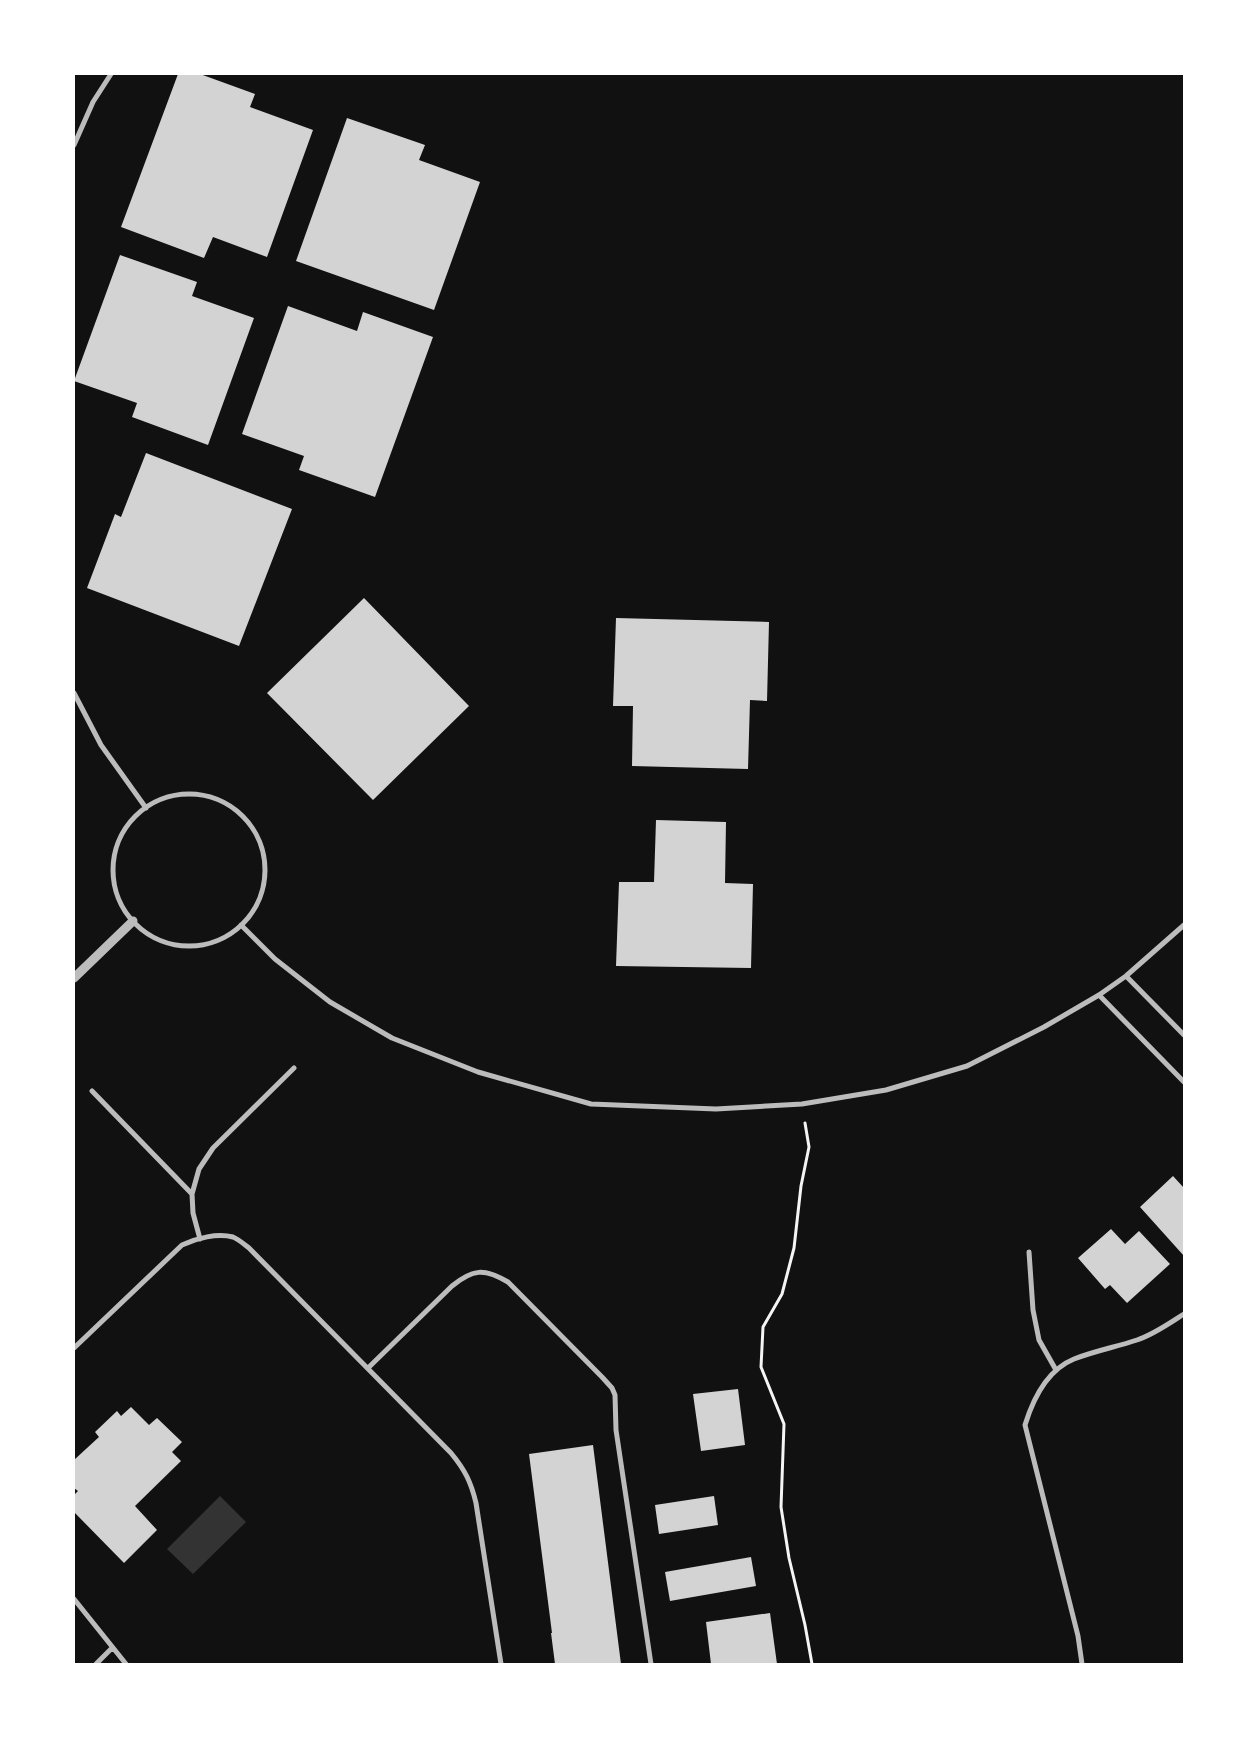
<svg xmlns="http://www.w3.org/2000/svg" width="1258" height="1738" font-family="Poppins,sans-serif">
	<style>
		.water { fill: #333 }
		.building { fill: #d3d3d3 }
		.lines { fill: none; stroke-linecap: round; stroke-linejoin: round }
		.path { stroke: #f5f5f5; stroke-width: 3 }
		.minor { stroke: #bcbcbc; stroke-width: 5 }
		.tertiary { stroke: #bcbcbc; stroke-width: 9 }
	</style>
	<rect width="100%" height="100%" fill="#111"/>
	<path class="water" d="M220,1496L246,1522L193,1574L167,1549Z"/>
	<path class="building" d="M178,74H200L255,94L250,107L313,130L267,257L213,237L204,258L121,227Z
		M347,118L425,145L419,160L480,182L434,310L296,261Z
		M120,255L197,282L192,296L254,318L208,445L132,417L137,403L74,381Z
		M288,306L357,331L363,312L433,337L375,497L299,470L304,456L242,434Z
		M146,453L292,509L239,646L87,588L115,514L121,517Z
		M364,598L469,706L373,800L267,693Z
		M616,618L769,622L767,701L750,700L748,769L632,766L633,706H613Z
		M656,820L726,822L725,883L753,884L751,968L616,966L619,882H654Z
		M1173,1176L1184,1188V1256L1140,1207Z
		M1111,1229L1125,1244L1139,1231L1170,1264L1127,1303L1110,1285L1105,1289L1078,1258Z
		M738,1389L745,1445L701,1451L693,1394Z
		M131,1407L149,1425L157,1418L182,1442L172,1452L181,1461L135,1506L157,1530L124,1563L74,1512V1495L78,1491L74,1488V1460L99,1437L95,1432L117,1411L121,1416Z
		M593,1445L621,1664H555L551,1633H552L529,1454Z
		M714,1496L718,1525L659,1534L655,1505Z
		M751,1557L756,1586L670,1601L665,1572Z
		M770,1613L777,1664H711L706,1622Z"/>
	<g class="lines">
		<path class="path" d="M805,1123L809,1147L801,1186L794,1248L782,1294L763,1327L761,1367L784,1424L781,1507L789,1558L805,1625L812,1664"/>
		<path class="minor" d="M74,145L93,102L111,74
			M74,693L101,745L146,808
			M113 870a76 76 0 1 1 152 0a76 76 0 1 1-152 0Z
			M241,925L275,959L330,1002L392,1038L478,1072L591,1104L716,1109L802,1104L886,1090L967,1066L1044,1027L1099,995L1126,976L1184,925
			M1126,976L1184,1035
			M1099,995L1184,1082
			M92,1091L192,1194
			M200,1239L193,1213L192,1194L199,1169L213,1148L294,1068
			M1029,1252L1033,1310L1039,1340L1056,1370
			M74,1348L182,1245C197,1238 217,1233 233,1237C238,1239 244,1244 249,1248L451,1453C465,1470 471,1482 476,1503L501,1664
			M368,1368L452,1286C473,1269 484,1268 508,1282L602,1377L612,1388L615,1395L616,1430L651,1664
			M74,1599L126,1664
			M96,1664L112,1648
			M1082,1664L1078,1636L1025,1425C1033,1399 1047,1370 1074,1359C1094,1351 1116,1347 1137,1340C1153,1335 1170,1323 1184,1314"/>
		<path class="tertiary" d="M74,978L133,921"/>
	</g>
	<rect width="1258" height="1738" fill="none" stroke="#ffffff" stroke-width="150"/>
</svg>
